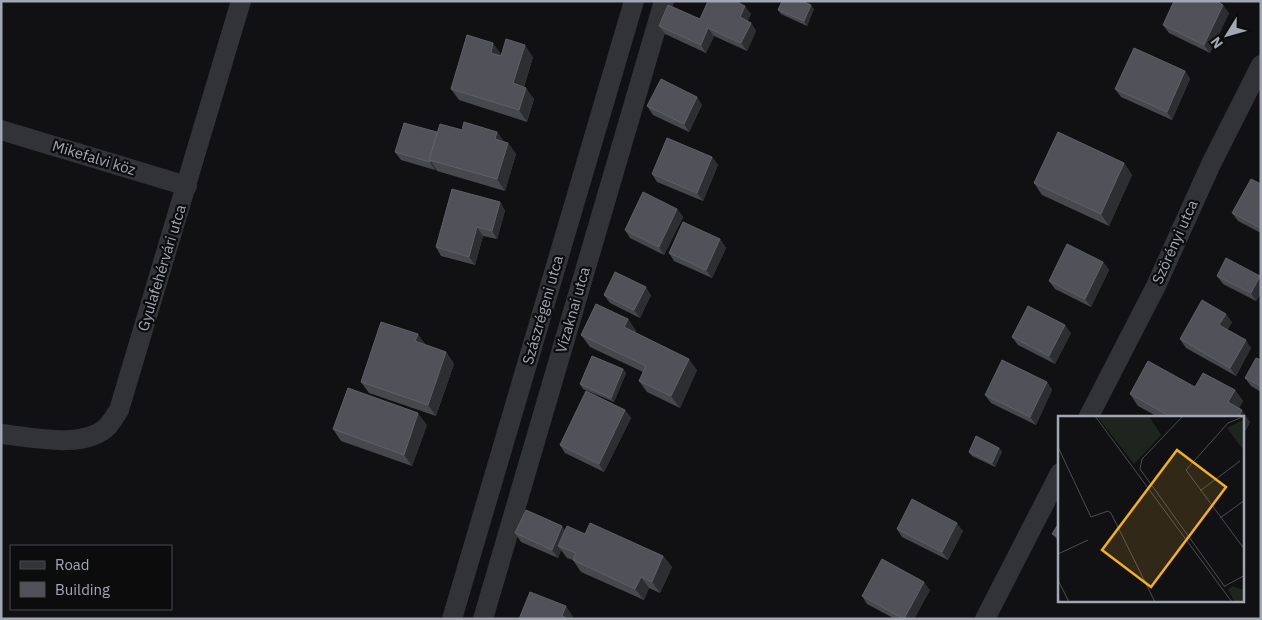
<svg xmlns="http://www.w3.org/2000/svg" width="1262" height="620" font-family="'IBM Plex Sans',sans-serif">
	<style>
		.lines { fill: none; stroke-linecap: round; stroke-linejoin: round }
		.street { stroke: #323337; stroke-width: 20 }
		.wall { fill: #47484e }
		.shaded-wall { fill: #2d2e32 }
		.building { fill: #515259; stroke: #5d6067 }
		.labels { text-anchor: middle; stroke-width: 4.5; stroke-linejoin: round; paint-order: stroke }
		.street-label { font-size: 15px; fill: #a2a7b3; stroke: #0c0c0d }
		.inset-road { fill: none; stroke: #4b4d53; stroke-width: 1 }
		.view { fill: #f0af2c; fill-opacity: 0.15; stroke: #f0af2c; stroke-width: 2.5 }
		.inset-edge { fill: none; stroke: #a2a7b3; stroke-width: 2.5 }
	</style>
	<rect width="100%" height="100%" fill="#111113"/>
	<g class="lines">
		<path class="street" d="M1,130L187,186
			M1088,418L1156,286L1211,164L1261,65
			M1,434C31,437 85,450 108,426C112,421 116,415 119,410L241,1
			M452,619L634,1
			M483,619L664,1
			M985,619L1060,473"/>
	</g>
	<path class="wall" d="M814,9L807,26L781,14L778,10Z
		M1229,13L1210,53L1169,33L1163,25Z
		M751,14L747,21L751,23L756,31L747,51L714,36L706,53L665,34L659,26L700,19Z
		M501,55L533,57L524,87L534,99L527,122L459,100L451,89Z
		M1185,71L1190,79L1172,120L1121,97L1115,89Z
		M697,97L702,105L689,132L653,115L647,106Z
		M462,130L497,132L504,142L508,143L516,154L505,191L437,171L436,169L435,170L401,160L395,152L437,132Z
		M712,157L718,165L703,201L657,182L652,174Z
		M1124,163L1132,175L1109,226L1042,195L1034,183Z
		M1261,184V233L1238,221L1232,213Z
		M500,202L505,211L497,239L483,236L475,265L441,256L436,247Z
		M677,209L683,217L664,255L630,238L625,230Z
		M720,239L726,248L712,278L674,261L669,253Z
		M1103,262L1109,270L1091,307L1055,289L1049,281Z
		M1217,276H1260L1261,277V293L1256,301L1223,284Z
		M604,295H651L640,318L610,303Z
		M628,319L636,331L635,332L697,370L680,408L647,392L639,381L643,372L590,347L581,335Z
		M1232,322L1227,330L1251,348L1236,376L1186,348L1180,339Z
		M1071,333L1055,364L1018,345L1012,337Z
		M426,345L446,352L454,364L436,416L369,393L361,382Z
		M1261,360V392L1251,386L1245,378Z
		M623,369L626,373L614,402L583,389L580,384Z
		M1047,382L1052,390L1036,425L991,403L985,395Z
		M1195,387L1235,390L1243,401L1239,408L1250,422L1243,435V418H1160L1138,406L1130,394Z
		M625,410L631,418L604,472L565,453L560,445Z
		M427,425L412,466L341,441L333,429Z
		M999,448L1002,452L995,467L972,456L969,452Z
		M1060,521V542L1052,534Z
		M897,529L963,531L948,560L902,537Z
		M565,531L585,534L663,556L672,567L660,593L649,588L644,600L581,572L573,560L567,558L561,550L558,558L521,542L515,533Z
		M930,590L914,619H895L867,604L862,596Z"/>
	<path class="shaded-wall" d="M811,5L814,9L807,26L804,21Z
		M1223,5L1229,13L1210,53L1204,45Z
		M745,6L751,14L746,25L740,17Z
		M751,23L756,31L747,51L741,43Z
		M708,28L714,36L706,53L701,45Z
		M493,43L502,55L499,65L491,53Z
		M525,45L533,57L521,95L513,83Z
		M1185,71L1190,79L1172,120L1167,112Z
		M526,88L534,99L527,122L519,110Z
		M697,97L702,105L689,132L684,124Z
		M497,132L505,143L495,139Z
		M508,143L516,154L505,191L497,179Z
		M712,157L718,165L703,201L697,193Z
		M430,160L436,169L435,170L430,162Z
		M1124,163L1132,175L1109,226L1101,214Z
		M500,202L505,211L497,239L492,231Z
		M677,209L683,217L664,255L659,247Z
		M477,227L483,236L475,265L469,257Z
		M720,239L726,248L712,278L706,270Z
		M1103,262L1109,270L1091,307L1085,299Z
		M1260,276L1261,277V293L1256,301L1251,293Z
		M646,287L651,295L640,318L634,310Z
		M1226,314L1232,322L1225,334L1219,325Z
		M628,319L636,331L632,339L624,327Z
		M1065,325L1071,333L1055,364L1049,356Z
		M418,334L426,345L415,341Z
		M1246,340L1251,348L1236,376L1230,368Z
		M446,352L454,364L436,416L428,405Z
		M689,359L697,370L680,408L671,396Z
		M623,369L626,373L614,402L611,398Z
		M1047,382L1052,390L1036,425L1030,417Z
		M1235,390L1243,401L1236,414L1228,402Z
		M625,410L631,418L604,472L599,464Z
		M1242,410L1250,422L1243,435V418H1238Z
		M418,413L427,425L412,466L404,455Z
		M999,448L1002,452L995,467L992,463Z
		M957,523L963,531L948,560L942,552Z
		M562,526L568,534L558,546L561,550L558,558L552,550Z
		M663,556L672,567L660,593L652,582Z
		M641,577L649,588L644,600L635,589Z
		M924,582L930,590L914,619H904Z
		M566,606L574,618V619H563L562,616Z"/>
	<path class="building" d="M708,1H735L745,6L740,17L751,23L741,43L708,28L701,45L659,26L668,5L700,19Z
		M782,1H802L811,5L804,21L778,10Z
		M1174,1H1216L1223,5L1204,45L1163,25Z
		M467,35L493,43L491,53L501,56L506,39L525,45L513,83L526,88L519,110L451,89Z
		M1134,48L1185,71L1167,112L1115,89Z
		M661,79L697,97L684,124L647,106Z
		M464,122L497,132L495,139L508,143L497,179L429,160L440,124L462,130Z
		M404,123L437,132L429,160H430V162L395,152Z
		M1058,132L1124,163L1101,214L1034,183Z
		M667,138L712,157L697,193L652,174Z
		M1251,179L1261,184V228L1232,213Z
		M452,189L500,202L492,231L477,227L469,257L436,247Z
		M643,192L677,209L659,247L625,230Z
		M683,222L720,239L706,270L669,253Z
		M1067,244L1103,262L1085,299L1049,281Z
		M1226,258L1260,276L1251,293L1217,276Z
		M615,272L646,287L634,310L604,295Z
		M1202,300L1226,314L1219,325L1246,340L1230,368L1180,339Z
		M596,304L628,319L624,327L689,359L671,396L639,381L646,366L581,335Z
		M1028,306L1065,325L1049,356L1012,337Z
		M381,322L418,334L415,341L446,352L428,405L361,382Z
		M592,356L623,369L611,398L580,384Z
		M1256,358L1261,360V386L1245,378Z
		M1002,360L1047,382L1030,417L985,395Z
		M1148,361L1195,387L1203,373L1235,390L1228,402L1242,410L1238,418H1173L1130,394Z
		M348,388L418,413L404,455L333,429Z
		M586,391L625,410L599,464L560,445Z
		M976,436L999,448L992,463L969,452Z
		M912,499L957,523L942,552L897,529Z
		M526,510L562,526L552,550L515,533Z
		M1060,521V537L1052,534Z
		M590,523L663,556L652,582L641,577L635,589L573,560L576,553L558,546L567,526L585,534Z
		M882,559L924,582L904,619L862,596Z
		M530,592L566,606L562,616L568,619H519Z"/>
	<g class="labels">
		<g class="street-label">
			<text transform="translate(94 158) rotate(17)" y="5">Mikefalvi köz</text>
			<text transform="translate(1175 242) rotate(-66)" y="5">Szörényi utca</text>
			<text transform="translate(162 268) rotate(-73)" y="5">Gyulafehérvári utca</text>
			<text transform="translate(543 310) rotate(-74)" y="5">Szászrégeni utca</text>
			<text transform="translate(573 310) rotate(-74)" y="5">Vízaknai utca</text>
		</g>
	</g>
	<g transform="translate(1058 416)">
		<rect width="186" height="186" fill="#111113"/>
		<path d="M186,3V35L169,12ZM174,170L186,174V186H177L170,174Z" fill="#1d251e"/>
		<path d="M39,0H91L103,19L76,48Z" fill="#1d251e"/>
		<path class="inset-road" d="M37,0L174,186M125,0L84,43L82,53L167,171M187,0L170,7L128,54L187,134M0,31L33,101L50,95L53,97L97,186M142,75L182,45M162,102L187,84M0,138L30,124M0,164L11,186M167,170L187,159"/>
		<path class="view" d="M119,34L168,71L93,171L44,134Z"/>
		<rect width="186" height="186" class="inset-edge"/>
	</g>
	<rect width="1262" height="620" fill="none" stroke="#a2a7b3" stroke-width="5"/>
	<rect x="10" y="545" width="162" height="65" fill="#0c0c0d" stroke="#484a4f"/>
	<rect x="20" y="561" width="25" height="8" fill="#323337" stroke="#484a4f"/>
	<text x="55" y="570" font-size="15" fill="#a2a7b3">Road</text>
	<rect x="20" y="582" width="25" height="15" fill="#515259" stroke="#484a4f"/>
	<text x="55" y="595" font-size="15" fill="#a2a7b3">Building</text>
	<g transform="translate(1227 35) rotate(233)" stroke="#0c0c0d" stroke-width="4" paint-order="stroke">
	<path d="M0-4L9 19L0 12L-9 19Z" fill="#a2a7b3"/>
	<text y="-8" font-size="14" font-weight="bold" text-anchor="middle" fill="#a2a7b3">N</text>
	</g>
</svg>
